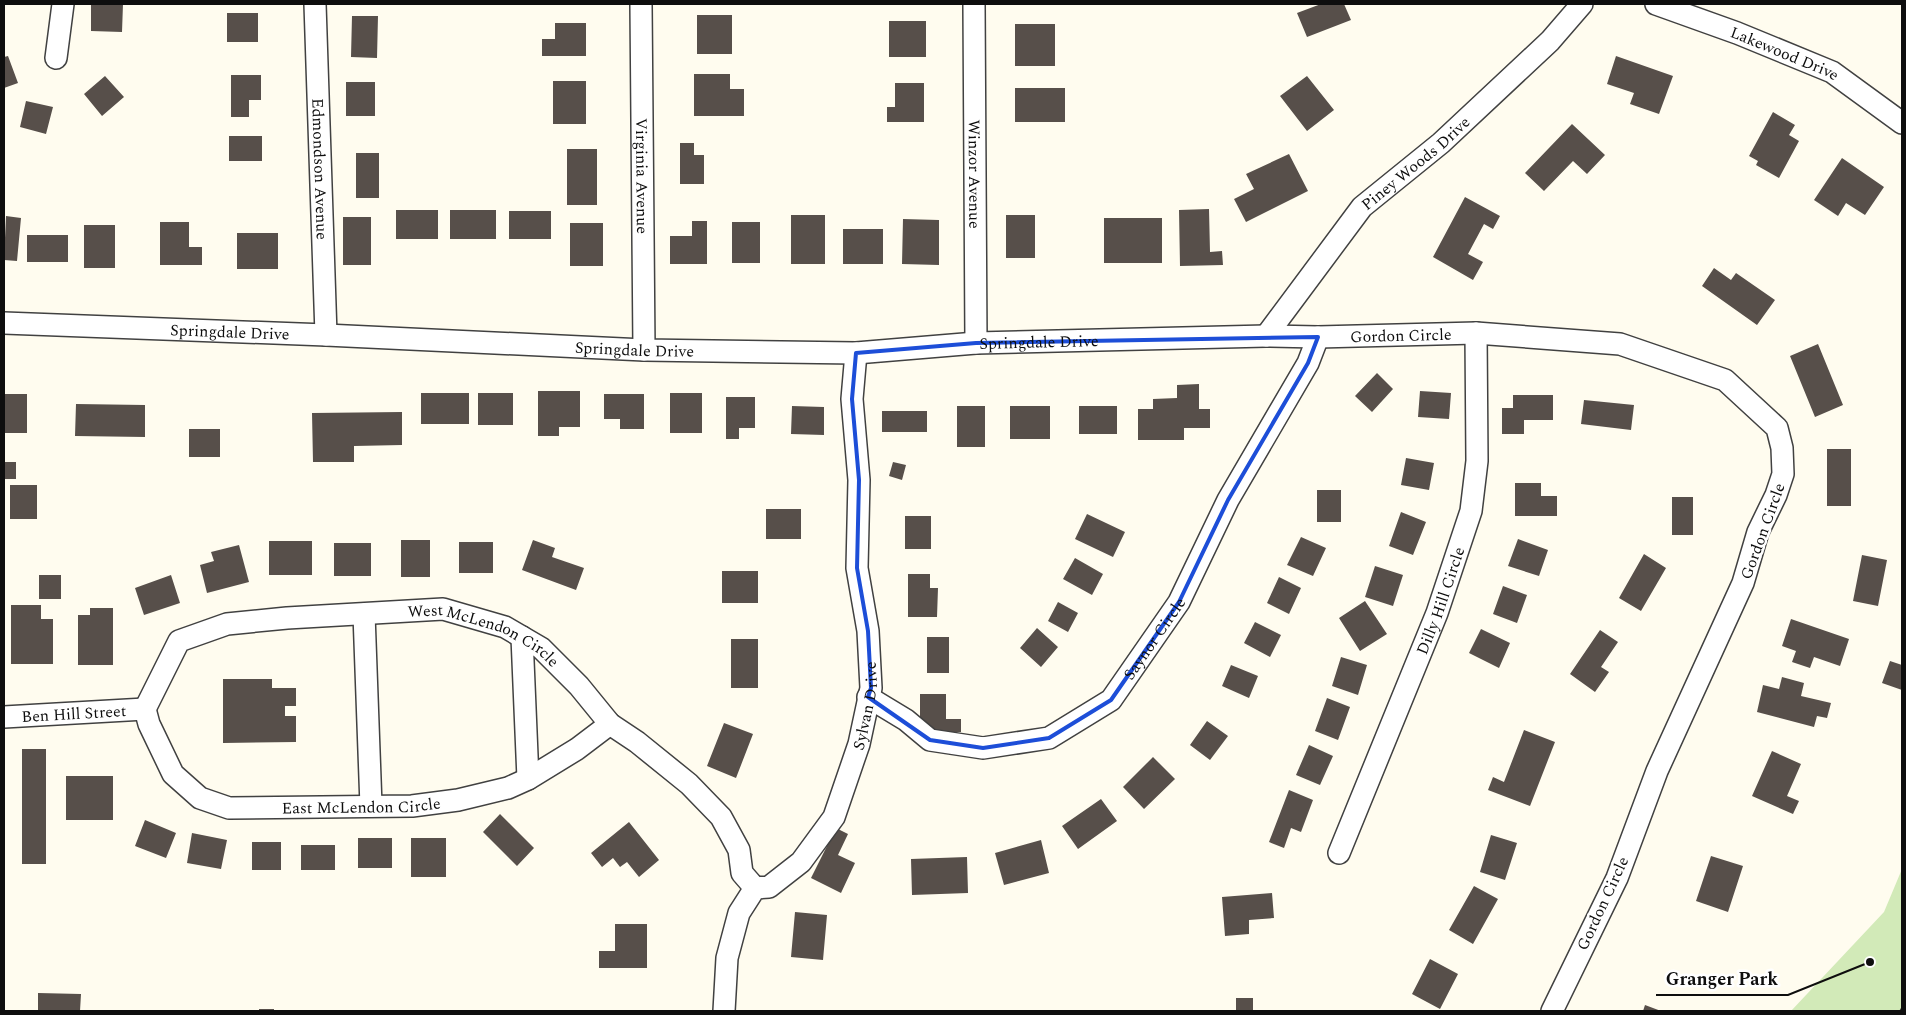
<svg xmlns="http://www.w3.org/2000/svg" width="1906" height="1015" font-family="Spectral,serif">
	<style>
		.green { fill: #d2eab8 }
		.building { fill: #574f4a }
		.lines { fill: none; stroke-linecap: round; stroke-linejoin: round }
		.minor-casing { stroke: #414141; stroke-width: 24 }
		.path { stroke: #303030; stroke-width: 3; stroke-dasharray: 5 2.5; stroke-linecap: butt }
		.minor { stroke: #fff; stroke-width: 21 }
		.marked { fill: none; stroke: #1d4ed8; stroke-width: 4; stroke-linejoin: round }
		.labels { text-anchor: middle; stroke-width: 5; stroke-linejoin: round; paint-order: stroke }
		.street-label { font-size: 16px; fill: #0e0e0e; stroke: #fff }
		.leader { fill: none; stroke: #0e0e0e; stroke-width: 2 }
		.callout-dot { fill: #0e0e0e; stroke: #fff; stroke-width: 2 }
		.callout-label { font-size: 18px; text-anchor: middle; font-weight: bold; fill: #0e0e0e; stroke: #fff; stroke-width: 5; stroke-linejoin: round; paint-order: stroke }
	</style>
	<rect width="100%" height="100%" fill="#fffcef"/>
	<path class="green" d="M1902,869V1011H1791L1884,912Z"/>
	<path class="building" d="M91,4H123L122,32L91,31Z
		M1321,4H1344L1351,20L1307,37L1297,13Z
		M227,13H258V42H227Z
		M697,15H732V54H697Z
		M352,16H378L377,58L351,57Z
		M889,21H926V57H889Z
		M555,23H586V56H542V39H555Z
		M1015,24H1055V66H1015Z
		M8,56L18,83L4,88V57Z
		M1616,56L1673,76L1659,114L1630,104L1634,93L1607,84Z
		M694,74H730V89H744V116H694Z
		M231,75H261V100H249V117H231Z
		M105,76L124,97L102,116L84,94Z
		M1307,76L1334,110L1307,131L1280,96Z
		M553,81H586V124H553Z
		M346,82H375V116H346Z
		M895,83H924V122H887V107H895Z
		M1015,88H1065V122H1015Z
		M26,101L53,107L46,134L20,127Z
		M1773,112L1795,125L1789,135L1799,141L1779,178L1756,165L1758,161L1749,156Z
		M1572,124L1605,155L1587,174L1573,161L1544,191L1525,173Z
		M229,136H262V161H229Z
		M680,143H694V155H704V184H680Z
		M567,149H597V205H567Z
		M356,153H379V198H356Z
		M1289,154L1308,191L1246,222L1234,199L1254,189L1246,174Z
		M1842,158L1884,187L1865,215L1846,203L1838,216L1814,200Z
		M1465,197L1500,216L1493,229L1484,224L1468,254L1483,262L1473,280L1433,257Z
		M1209,209L1210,252L1222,251L1223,265L1180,266L1179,210Z
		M396,210H438V239H396Z
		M450,210H496V239H450Z
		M509,211H551V239H509Z
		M791,215H825V264H791Z
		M1006,215H1035V258H1006Z
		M6,216L21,218L17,261L4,260Z
		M343,217H371V265H343Z
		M1104,218H1162V263H1104Z
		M903,219L939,220V265L902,264Z
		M692,221H707V264H670V236H692Z
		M160,222H189V247H202V265H160Z
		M732,222H760V263H732Z
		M570,223H603V266H570Z
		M84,225H115V268H84Z
		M843,229H883V264H843Z
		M237,233H278V269H237Z
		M27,235H68V262H27Z
		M1714,268L1731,280L1736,273L1775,300L1757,325L1702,286Z
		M1818,344L1843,405L1815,417L1790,356Z
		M1377,373L1393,389L1372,412L1355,396Z
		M1199,384V409H1210V428H1184V440H1138V409H1153V399L1177,398V385Z
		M538,391H580V427H559V436H538Z
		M1420,391L1451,393L1449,419L1418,417Z
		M421,393H469V424H421Z
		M478,393H513V425H478Z
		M670,393H702V433H670Z
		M4,394H27V433H4Z
		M604,394H644V429H620V419H604Z
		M1513,395H1553V420H1524V434H1502V408H1513Z
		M726,397H755V428H739V439H726Z
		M1584,400L1634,405L1631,430L1581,424Z
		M76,404L145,405V437L75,436Z
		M792,406L824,407V435L791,434Z
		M957,406H985V447H957Z
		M1010,406H1050V439H1010Z
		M1079,406H1117V434H1079Z
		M882,411H927V432H882Z
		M402,412V445L354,446V462H313L312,413Z
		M189,429H220V457H189Z
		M1827,449H1851V506H1827Z
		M1406,458L1434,463L1429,490L1401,485Z
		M4,462H16V479H4Z
		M893,462L906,465L902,480L889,476Z
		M1515,483H1541V496H1557V516H1515Z
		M10,485H37V519H10Z
		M1317,490H1341V522H1317Z
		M1672,497H1693V535H1672Z
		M766,509H801V539H766Z
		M1401,512L1426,522L1413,555L1389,546Z
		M1087,514L1125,532L1113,557L1075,539Z
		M905,516H931V549H905Z
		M1301,537L1326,548L1313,576L1287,565Z
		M1518,539L1548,550L1539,576L1508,566Z
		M401,540H430V577H401Z
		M533,540L555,548L552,557L584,568L576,590L522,570Z
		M269,541H312V575H269Z
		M459,542H493V573H459Z
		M334,543H371V576H334Z
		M239,545L249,582L207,593L200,565L214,561L211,552Z
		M1644,554L1666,568L1641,611L1619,598Z
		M1862,555L1887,560L1878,606L1853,601Z
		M1075,558L1103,574L1092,595L1063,579Z
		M1375,566L1403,575L1393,606L1365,597Z
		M722,571H758V603H722Z
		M908,574H930V588H938L937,617H908Z
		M39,575H61V599H39Z
		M171,575L180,603L144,615L135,588Z
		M1279,577L1301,588L1289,614L1267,603Z
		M1503,586L1527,595L1517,623L1493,614Z
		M1365,601L1387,634L1360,651L1339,618Z
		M1058,602L1078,613L1068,632L1048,621Z
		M11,605H41V619H53V664H11Z
		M90,608H113V665H78V615H90Z
		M1791,619L1849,639L1840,666L1814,657L1810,668L1792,662L1796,651L1782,646Z
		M1255,622L1281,635L1270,657L1244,643Z
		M1037,628L1058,647L1041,667L1020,648Z
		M1481,629L1510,643L1499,668L1469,653Z
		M1600,630L1618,642L1601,667L1609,672L1595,692L1570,674Z
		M927,637H949V673H927Z
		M731,639H758V688H731Z
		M1341,657L1367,665L1358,695L1332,686Z
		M1890,661L1902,665V690L1882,683Z
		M1231,665L1258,676L1249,698L1222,686Z
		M1782,677L1804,683L1801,696L1831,703L1827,718L1817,716L1814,727L1757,712L1763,685L1779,689Z
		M223,679H272V688H296V706H285V716H296V742L223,743Z
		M920,694H946V719H961V732H920Z
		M1327,698L1350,707L1338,740L1315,731Z
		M1207,721L1228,736L1210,760L1190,745Z
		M724,723L753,734L736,778L707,766Z
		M1524,730L1555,742L1530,806L1488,790L1493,777L1504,782Z
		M1309,745L1333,756L1320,785L1296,775Z
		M22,749H46V864H22Z
		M1772,751L1801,764L1787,796L1799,801L1793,814L1752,796Z
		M1153,757L1175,779L1144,809L1123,787Z
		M66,776H113V820H66Z
		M1289,790L1313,800L1301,832L1291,828L1284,848L1269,842Z
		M1101,799L1117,821L1078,849L1062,826Z
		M500,814L534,848L517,866L483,832Z
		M145,820L176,833L166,858L135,846Z
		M629,822L659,860L639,877L627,862L620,867L613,858L602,867L591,853Z
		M836,828L848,834L838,855L855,863L841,893L811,878Z
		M192,833L227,840L221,869L187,863Z
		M1491,835L1517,843L1505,880L1480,872Z
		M358,838H392V868H358Z
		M411,838H446V877H411Z
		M1041,840L1049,873L1004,885L995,853Z
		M252,842H281V870H252Z
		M301,845H335V870H301Z
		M1711,856L1743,866L1728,912L1696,901Z
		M967,857L968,893L912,895L911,859Z
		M1474,886L1498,899L1473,944L1449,930Z
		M1272,893L1274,918L1249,920V934L1225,936L1222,897Z
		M795,912L827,915L823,960L791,957Z
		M615,924H647V968H599V951H615Z
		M1430,959L1458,974L1440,1009L1412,994Z
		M38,993L81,994L80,1011H38Z
		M1236,998H1253V1011H1236Z
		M1645,1005L1661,1011H1643Z
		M259,1009H274V1011H259Z"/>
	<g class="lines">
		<g class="minor-casing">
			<g id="minor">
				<path id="s1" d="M315,4L326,335"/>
				<path id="s2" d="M641,4L644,350"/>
				<path id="s3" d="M974,4L976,343"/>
				<path id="s4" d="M1656,4L1737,33L1832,72L1902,123"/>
				<path d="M56,58L63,4"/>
				<path id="s5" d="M4,323L326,335L644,350L856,353L976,343L1266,336L1318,337L1476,333L1620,344L1725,380L1777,428L1782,448L1783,474L1776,495L1758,532L1743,583L1657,771L1617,878L1552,1011"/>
				<path id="s6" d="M1266,336L1362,207L1441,143L1550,41L1582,4"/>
				<path d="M364,614L371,806"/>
				<path d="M522,637L528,779"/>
				<path id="s7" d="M868,697L906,720L930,740L983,748L1049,738L1111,700L1179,602L1228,500L1308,363L1318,337"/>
				<path id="s8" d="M145,709L179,641L227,624L287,618L443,609L505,627L541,648L579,686L610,724L637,742L689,784L721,817L739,850L742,873L755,888"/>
				<path id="s9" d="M145,709L149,724L173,774L200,798L229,808L412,806L458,800L508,788L528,779L577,749L610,724"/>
				<path id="s10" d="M4,717L145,709"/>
				<path id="s11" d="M1339,853L1437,613L1471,511L1477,461L1476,333"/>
				<path id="s12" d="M724,1011L727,958L739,913L755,888L769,887L801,862L834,817L859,744L871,688L868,631L857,568L859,480L852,399L856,353"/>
			</g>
		</g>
		<path class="path" d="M1901,1011L1902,1009"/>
		<use href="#minor" class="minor"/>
	</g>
	<path class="marked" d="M1318,337L1308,363L1228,500L1179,602L1111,700L1049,738L983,748L930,740L868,697L871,688L868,631L857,568L859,480L852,399L856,353L976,343Z"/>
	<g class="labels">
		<g class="street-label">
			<text dy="6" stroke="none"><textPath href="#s4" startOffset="138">Lakewood Drive</textPath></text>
			<text dy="6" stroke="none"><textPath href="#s6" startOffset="230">Piney Woods Drive</textPath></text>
			<text dy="6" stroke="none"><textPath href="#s1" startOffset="165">Edmondson Avenue</textPath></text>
			<text dy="6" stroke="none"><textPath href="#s3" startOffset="170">Winzor Avenue</textPath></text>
			<text dy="6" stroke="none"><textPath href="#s2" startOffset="172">Virginia Avenue</textPath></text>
			<text dy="6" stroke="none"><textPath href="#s5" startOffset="226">Springdale Drive</textPath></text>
			<text dy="6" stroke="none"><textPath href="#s5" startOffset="1398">Gordon Circle</textPath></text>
			<text dy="6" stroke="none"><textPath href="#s5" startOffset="1036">Springdale Drive</textPath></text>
			<text dy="6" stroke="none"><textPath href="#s5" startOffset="631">Springdale Drive</textPath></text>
			<text transform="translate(1762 531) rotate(-70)" y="6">Gordon Circle</text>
			<text dy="6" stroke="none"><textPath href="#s11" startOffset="272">Dilly Hill Circle</textPath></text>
			<text dy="6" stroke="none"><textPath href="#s7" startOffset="344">Saynor Circle</textPath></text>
			<text dy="6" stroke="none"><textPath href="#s8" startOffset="390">West McLendon Circle</textPath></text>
			<text dy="6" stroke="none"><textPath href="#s12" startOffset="356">Sylvan Drive</textPath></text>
			<text dy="6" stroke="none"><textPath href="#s10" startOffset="70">Ben Hill Street</textPath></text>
			<text dy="6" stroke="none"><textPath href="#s9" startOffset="270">East McLendon Circle</textPath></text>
			<text transform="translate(1602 903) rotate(-65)" y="6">Gordon Circle</text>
		</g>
	</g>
	<path class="leader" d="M1870 962L1788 995H1656"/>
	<circle class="callout-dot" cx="1870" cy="962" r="5"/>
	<g class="callout-label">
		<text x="1722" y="985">Granger Park</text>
	</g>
	<rect width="1906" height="1015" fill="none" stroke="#0e0e0e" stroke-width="10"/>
</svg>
